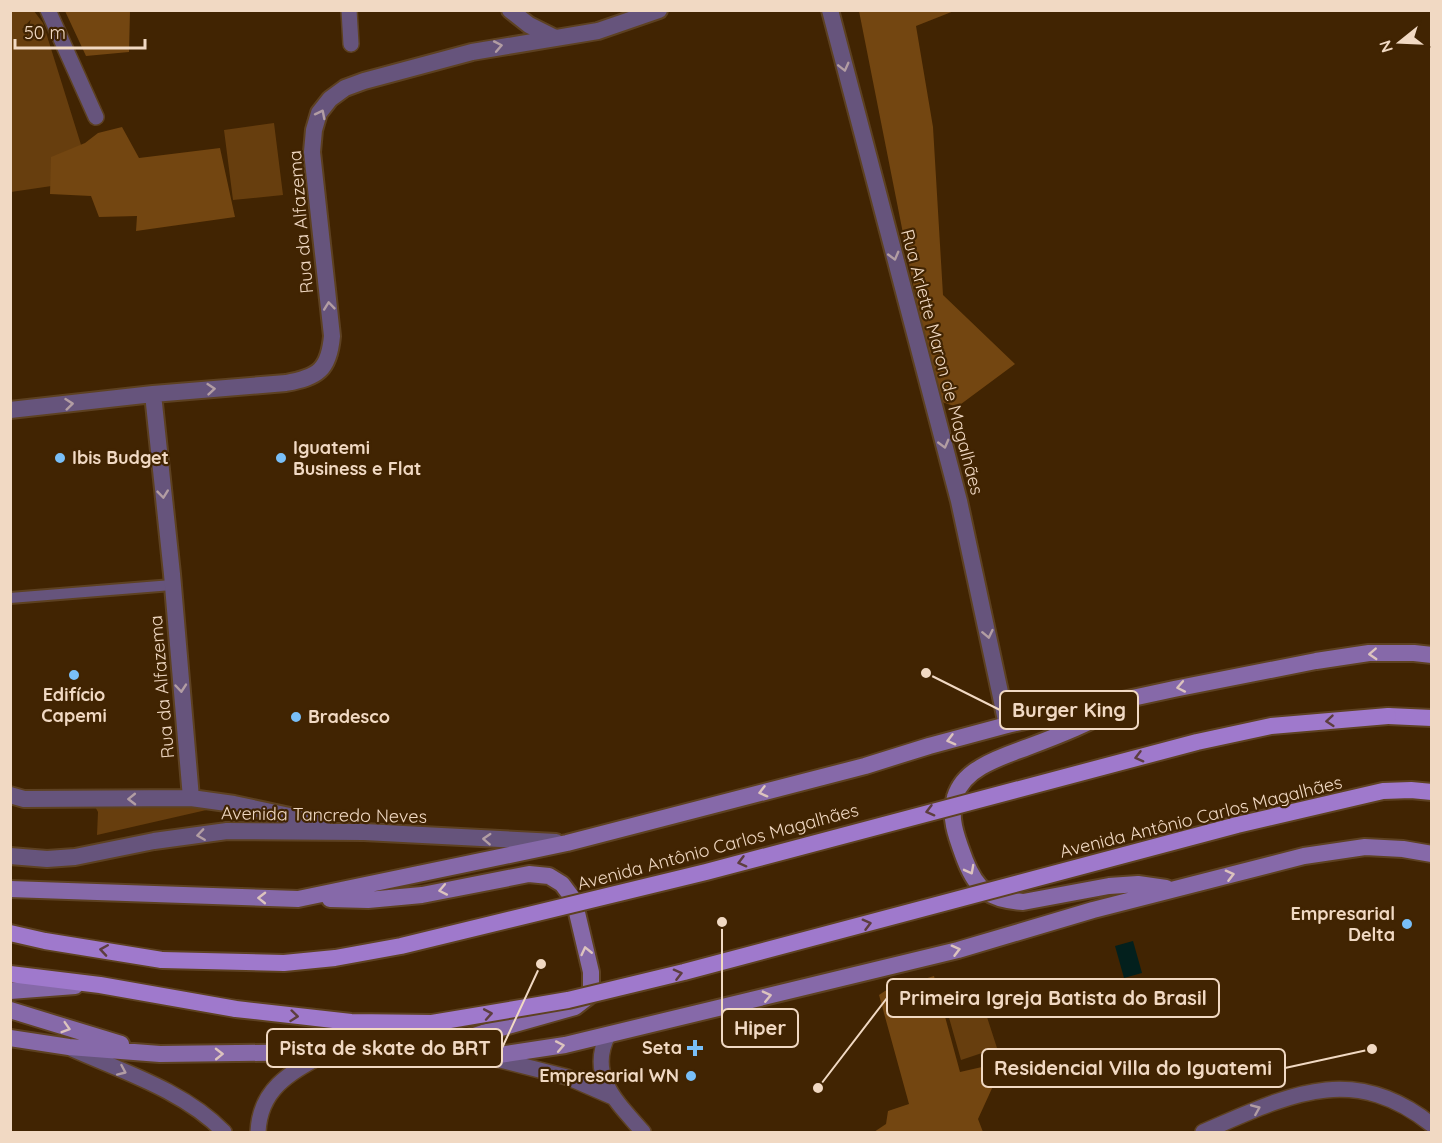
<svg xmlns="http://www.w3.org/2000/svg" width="1442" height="1143" font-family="Quicksand,sans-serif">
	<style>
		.green { fill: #673e0e }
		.forest { fill: #734611 }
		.water { fill: #03201d }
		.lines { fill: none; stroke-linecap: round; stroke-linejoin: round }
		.pedestrian-casing { stroke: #5d4121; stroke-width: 14 }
		.minor-casing { stroke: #5d4121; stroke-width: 18 }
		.tertiary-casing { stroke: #5d4121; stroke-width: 20 }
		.secondary-casing { stroke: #5d4121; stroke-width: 20 }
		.primary-casing { stroke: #5d4121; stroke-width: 20 }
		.pedestrian { stroke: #66547c; stroke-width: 10 }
		.minor { stroke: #66547c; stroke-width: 15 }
		.tertiary { stroke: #66547c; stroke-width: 16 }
		.secondary { stroke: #8669a9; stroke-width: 16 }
		.primary { stroke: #9f79cc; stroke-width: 16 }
		.primary-bridge-casing { stroke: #5d4121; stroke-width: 20; stroke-linecap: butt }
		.primary-bridge { stroke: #9f79cc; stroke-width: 16 }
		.oneway { stroke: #b29da3 }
		.oneway2 { stroke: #dcc3be }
		.oneway3 { stroke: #5d3e3f }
		.poi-dot { fill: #79bff8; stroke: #412402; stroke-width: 2 }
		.labels { text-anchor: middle; stroke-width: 4.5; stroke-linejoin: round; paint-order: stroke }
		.street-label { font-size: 18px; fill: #f1d9c3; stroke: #412402 }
		.poi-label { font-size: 18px; font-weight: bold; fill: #f1d9c3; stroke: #412402; text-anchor: start }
		.leader { fill: none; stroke: #f1d9c3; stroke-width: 2 }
		.callout-dot { fill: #f1d9c3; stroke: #412402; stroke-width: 2 }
		.callout { fill: #412402; stroke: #f1d9c3; stroke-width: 2 }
		.callout-label { font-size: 20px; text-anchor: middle; font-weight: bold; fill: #f1d9c3 }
	</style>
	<rect width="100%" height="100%" fill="#412402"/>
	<path class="green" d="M10,11H34L43,23L92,180L11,192Z
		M274,123L283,195L233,200L224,130Z
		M93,803L224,806L97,835L98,812Z
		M976,983L997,1048L961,1060L942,993Z"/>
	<path class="forest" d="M65,11H130L129,52L86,56Z
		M859,11H954L916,26L933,127L943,295L1015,364L957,407L936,400Z
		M122,127L139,158L220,148L235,217L136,231L137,216L99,217L91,196L50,194L51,157L85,143L98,133Z
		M934,976L960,1072L1004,1062L978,1119L983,1132H874L886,1124L888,1111L909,1104L879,995L885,991Z"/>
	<path class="water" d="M1133,941L1142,973L1124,978L1115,946Z"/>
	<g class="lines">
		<g class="pedestrian-casing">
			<path id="pedestrian" d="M10,598L172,585"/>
		</g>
		<g class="minor-casing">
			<path id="minor" d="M48,10L96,117
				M349,10L351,44
				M608,1035C587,1076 618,1103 643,1132
				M72,1049C124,1072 184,1091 224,1132
				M488,1057L567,1077L613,1097
				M258,1132C260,1087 292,1072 328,1052
				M1203,1132C1285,1097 1351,1060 1432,1125"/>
		</g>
		<g class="tertiary-casing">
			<path id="tertiary" d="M510,10L529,25L555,38
				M830,10L959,501L1007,725
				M153,394L172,574L191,798
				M10,410L153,394L286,383C318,377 329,370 332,336L312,152L314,130L319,113L330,99L345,88L364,81L472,52L598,31L659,10
				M10,795L24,799L191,798L234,804L322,823
				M10,856L47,859L75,857L154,841L227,831L364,832L556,842"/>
		</g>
		<g class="secondary-casing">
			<path id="secondary" d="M1120,705C1091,723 1060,735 1028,747C1012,753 996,758 981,767C969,774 959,784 955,797C948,818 958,841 965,860C977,891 990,900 1023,902L1109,886L1138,884L1166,888
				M10,889L298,899L567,843L865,766L929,746L1007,725L1174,689L1316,661L1369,653H1414L1432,655
				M330,899L368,900L422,895L529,874L549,876L562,884L574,900L591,972V989L588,997L575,1007L483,1033L455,1042L426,1055
				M10,991L75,986
				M10,1010L121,1044
				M10,1038L69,1047L160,1054L328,1052L420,1058L486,1057L565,1045L958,950L1093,910L1304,856L1365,847L1403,849L1432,854"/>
		</g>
		<g class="primary-casing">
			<path id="primary" d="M1388,716L1432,718
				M10,933L45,941L162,960
				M10,974L100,985L236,1009"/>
		</g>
		<use href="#pedestrian" class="pedestrian"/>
		<use href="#minor" class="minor"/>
		<use href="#tertiary" class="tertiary"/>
		<use href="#secondary" class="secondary"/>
		<use href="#primary" class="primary"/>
		<g class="primary-bridge-casing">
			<path id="primary-bridge" d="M162,960L284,963L335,958L401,946L706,872L1197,742L1271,726L1388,716
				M236,1009L351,1022L432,1023L568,1000L684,972L1237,825L1383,791L1411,790L1432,792"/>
		</g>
		<use href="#primary-bridge" class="primary-bridge"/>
	</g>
	<defs><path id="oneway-chevron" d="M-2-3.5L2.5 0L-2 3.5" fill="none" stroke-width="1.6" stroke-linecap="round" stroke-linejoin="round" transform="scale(1.5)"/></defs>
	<g class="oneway">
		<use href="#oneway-chevron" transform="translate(498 46) rotate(-11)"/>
		<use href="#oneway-chevron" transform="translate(844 67) rotate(76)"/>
		<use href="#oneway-chevron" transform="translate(321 114) rotate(-63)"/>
		<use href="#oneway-chevron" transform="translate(894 256) rotate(75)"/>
		<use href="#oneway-chevron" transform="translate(329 306) rotate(-96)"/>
		<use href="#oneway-chevron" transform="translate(211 389) rotate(-5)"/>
		<use href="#oneway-chevron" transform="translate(69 404) rotate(-6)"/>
		<use href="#oneway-chevron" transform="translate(944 444) rotate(75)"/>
		<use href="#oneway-chevron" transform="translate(163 494) rotate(84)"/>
		<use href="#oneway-chevron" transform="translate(988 634) rotate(78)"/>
		<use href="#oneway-chevron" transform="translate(181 688) rotate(85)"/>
		<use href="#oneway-chevron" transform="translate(132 799) rotate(179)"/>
		<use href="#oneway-chevron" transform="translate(201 835) rotate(172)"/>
		<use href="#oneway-chevron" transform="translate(487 839) rotate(-177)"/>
		<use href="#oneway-chevron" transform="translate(122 1071) rotate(24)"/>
		<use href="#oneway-chevron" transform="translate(1256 1109) rotate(-23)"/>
	</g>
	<g class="oneway2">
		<use href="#oneway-chevron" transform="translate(1373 654) rotate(177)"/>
		<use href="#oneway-chevron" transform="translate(1181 687) rotate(169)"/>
		<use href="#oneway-chevron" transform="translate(951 740) rotate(165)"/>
		<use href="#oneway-chevron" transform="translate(763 792) rotate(165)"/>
		<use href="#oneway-chevron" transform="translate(970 870) rotate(62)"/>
		<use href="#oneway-chevron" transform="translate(1230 875) rotate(-14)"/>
		<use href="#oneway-chevron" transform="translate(443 890) rotate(169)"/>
		<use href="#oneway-chevron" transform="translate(262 898) rotate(-179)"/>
		<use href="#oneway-chevron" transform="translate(956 950) rotate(-15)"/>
		<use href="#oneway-chevron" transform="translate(586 951) rotate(-103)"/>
		<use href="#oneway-chevron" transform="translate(767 996) rotate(-13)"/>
		<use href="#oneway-chevron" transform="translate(66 1028) rotate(17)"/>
		<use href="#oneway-chevron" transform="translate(560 1046) rotate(-11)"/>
		<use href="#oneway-chevron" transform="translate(219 1054) rotate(-1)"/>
	</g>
	<g class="oneway3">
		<use href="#oneway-chevron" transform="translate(1330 721) rotate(175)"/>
		<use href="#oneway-chevron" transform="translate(1139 757) rotate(165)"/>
		<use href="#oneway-chevron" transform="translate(930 811) rotate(165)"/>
		<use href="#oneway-chevron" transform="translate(742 862) rotate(165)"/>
		<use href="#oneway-chevron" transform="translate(867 924) rotate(-15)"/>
		<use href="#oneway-chevron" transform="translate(104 950) rotate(-171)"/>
		<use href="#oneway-chevron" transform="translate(678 974) rotate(-14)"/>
		<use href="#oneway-chevron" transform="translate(488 1014) rotate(-10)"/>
		<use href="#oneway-chevron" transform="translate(294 1016) rotate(6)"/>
	</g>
	<g class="poi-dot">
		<circle cx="60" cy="458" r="6"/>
		<circle cx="281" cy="458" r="6"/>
		<circle cx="74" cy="675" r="6"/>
		<circle cx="296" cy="717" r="6"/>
		<circle cx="1407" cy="924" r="6"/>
		<path d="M692 1039h6v6h6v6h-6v6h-6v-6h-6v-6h6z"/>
		<circle cx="691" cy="1076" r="6"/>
	</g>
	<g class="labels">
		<g class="street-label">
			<text transform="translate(301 222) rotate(-95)" y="6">Rua da Alfazema</text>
			<text transform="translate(942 362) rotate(75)" y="6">Rua Arlette Maron de Magalhães</text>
			<text transform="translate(162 687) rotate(-95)" y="6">Rua da Alfazema</text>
			<text transform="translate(324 815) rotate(1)" y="6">Avenida Tancredo Neves</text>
			<text transform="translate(1201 817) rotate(-14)" y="6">Avenida Antônio Carlos Magalhães</text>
			<text transform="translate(718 847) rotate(-15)" y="6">Avenida Antônio Carlos Magalhães</text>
		</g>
		<g class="poi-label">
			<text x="293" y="454">Iguatemi<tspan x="293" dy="21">Business e Flat</tspan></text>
			<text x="72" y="464">Ibis Budget</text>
			<text x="74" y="701" text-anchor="middle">Edifício<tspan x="74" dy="21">Capemi</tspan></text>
			<text x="308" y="723">Bradesco</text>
			<text x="1395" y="920" text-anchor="end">Empresarial<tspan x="1395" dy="21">Delta</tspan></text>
			<text x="682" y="1054" text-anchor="end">Seta</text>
			<text x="679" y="1082" text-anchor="end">Empresarial WN</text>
		</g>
	</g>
	<path class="leader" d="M926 673L1000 710M818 1088L887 998M722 922L722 1028M541 964L502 1048M1372 1049L1285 1068"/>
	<g class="callout-dot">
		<circle cx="926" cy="673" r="6"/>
		<circle cx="818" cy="1088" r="6"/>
		<circle cx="722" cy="922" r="6"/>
		<circle cx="541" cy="964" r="6"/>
		<circle cx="1372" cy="1049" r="6"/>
	</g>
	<g class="callout">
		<rect x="1000" y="691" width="138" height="38" rx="6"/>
		<rect x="887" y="979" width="332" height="38" rx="6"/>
		<rect x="722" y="1009" width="76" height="38" rx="6"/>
		<rect x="267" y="1029" width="235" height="38" rx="6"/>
		<rect x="982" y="1049" width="303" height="38" rx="6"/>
	</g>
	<g class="callout-label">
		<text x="1069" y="717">Burger King</text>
		<text x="1053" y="1005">Primeira Igreja Batista do Brasil</text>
		<text x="760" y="1035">Hiper</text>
		<text x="385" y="1055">Pista de skate do BRT</text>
		<text x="1133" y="1075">Residencial Villa do Iguatemi</text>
	</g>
	<rect width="1442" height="1143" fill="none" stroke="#f1d9c3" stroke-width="24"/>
	<g transform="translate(1400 42) rotate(252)" stroke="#412402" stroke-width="4.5" paint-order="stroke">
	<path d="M0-4.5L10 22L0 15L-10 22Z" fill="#f1d9c3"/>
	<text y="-9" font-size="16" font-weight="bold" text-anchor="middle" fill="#f1d9c3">N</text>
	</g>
	<path d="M15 39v9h130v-9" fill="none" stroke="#f1d9c3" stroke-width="3"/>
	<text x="24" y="39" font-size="18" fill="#f1d9c3" stroke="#412402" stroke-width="4.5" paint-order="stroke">50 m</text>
</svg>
